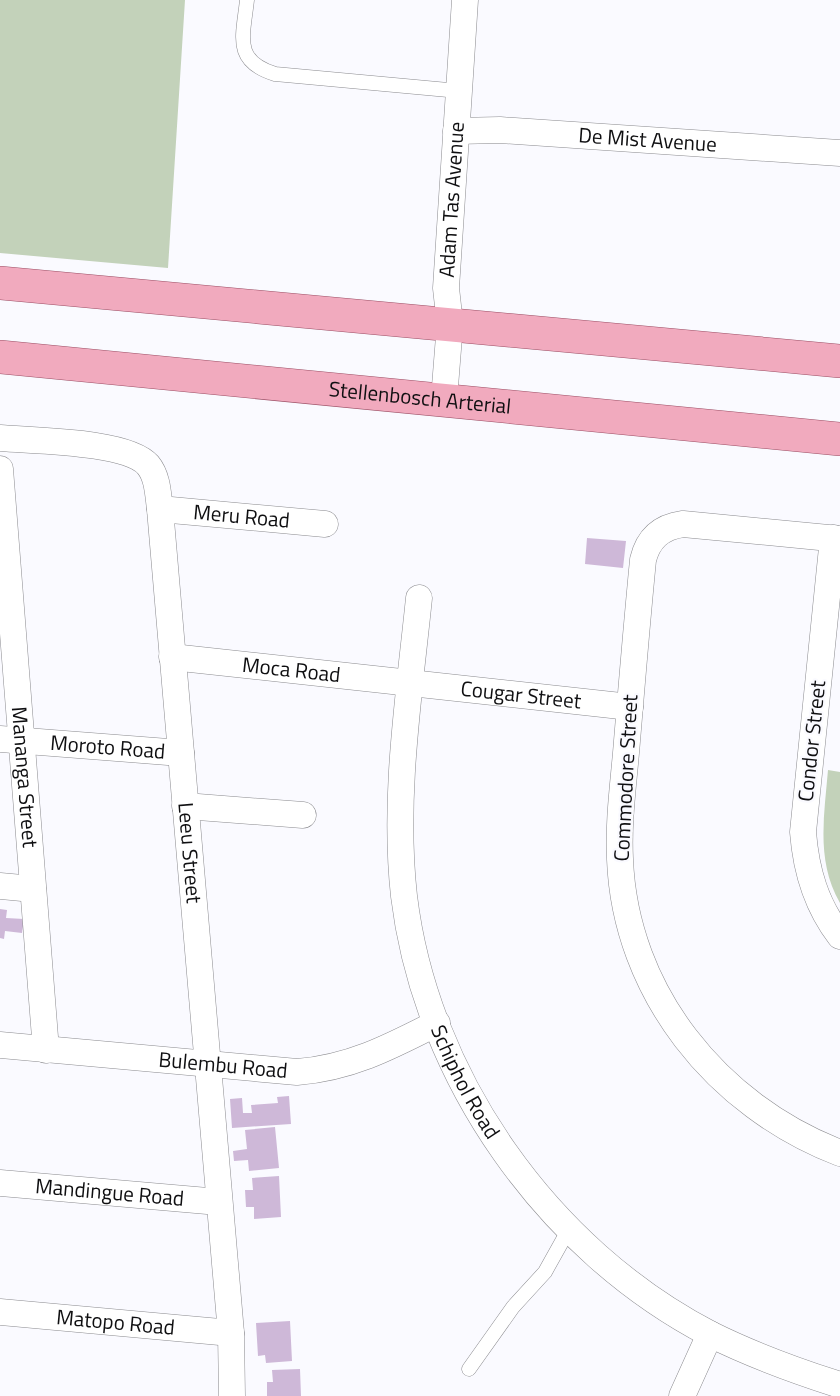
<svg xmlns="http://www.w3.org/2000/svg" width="840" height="1396" font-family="'Titillium Web',sans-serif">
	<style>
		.green { fill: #c3d2ba }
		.building { fill: #ceb8d8 }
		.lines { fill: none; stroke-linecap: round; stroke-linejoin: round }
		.service-casing { stroke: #8b8b8f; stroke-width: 15 }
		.minor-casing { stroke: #8b8b8f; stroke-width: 27 }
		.primary-casing { stroke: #9b4f65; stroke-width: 34 }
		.service { stroke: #fff; stroke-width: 14 }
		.minor { stroke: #fff; stroke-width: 26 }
		.primary { stroke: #f1aabe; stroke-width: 33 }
		.labels { text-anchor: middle; stroke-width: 4.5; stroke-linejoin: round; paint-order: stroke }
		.street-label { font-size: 21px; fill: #0f0f11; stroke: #fafaff }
	</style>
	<rect width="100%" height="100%" fill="#fafaff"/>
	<path class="green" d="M0,0H185L168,268L0,253Z
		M828,770L840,772V903C816,861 824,817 828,770Z"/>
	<path class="building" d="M587,538L626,541L623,568L585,564Z
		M0,909L7,910L6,918L24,919L22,933L5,931L4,939L0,938Z
		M289,1096L291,1124L232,1128L230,1099L242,1098L243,1113H252L251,1105L278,1103L277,1097Z
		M275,1127L279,1168L249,1171L248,1160L234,1161L233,1151L247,1149L245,1130Z
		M279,1176L281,1217L254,1219V1207H246L245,1190H253L252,1178Z
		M290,1321L292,1361L266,1363L265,1355L258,1356L256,1323Z
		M300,1369L301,1396H267V1382H273L272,1370Z"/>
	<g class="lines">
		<g class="service-casing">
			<path id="service" d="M247,0C243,37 233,61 275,74L459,91
				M469,1369L513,1307L545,1272L569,1229"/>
		</g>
		<g class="minor-casing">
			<g id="minor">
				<path id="s1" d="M456,131L500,130L840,153"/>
				<path id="s2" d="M444,399L450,324L446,288L465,0"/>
				<path id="s3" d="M0,438C34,441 127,441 148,465C158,477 158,495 160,509L231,1333L232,1396"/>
				<path id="s4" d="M0,469L46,1050"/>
				<path id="s5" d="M160,509L325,524"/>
				<path d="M833,538L803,832C806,871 816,905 840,936"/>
				<path d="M840,539L683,524C661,527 648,539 643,560C637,621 632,681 627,741C624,780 618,819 620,859C625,992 717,1106 840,1153"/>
				<path id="s6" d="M419,598C409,696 393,798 404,896C426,1078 548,1250 710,1334C752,1355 796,1371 840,1385"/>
				<path id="s7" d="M172,657L630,707"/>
				<path id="s8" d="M0,739L181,753"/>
				<path d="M185,806L303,815"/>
				<path d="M0,886L33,889"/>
				<path id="s9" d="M0,1045L297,1072C350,1068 390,1047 437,1023"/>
				<path id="s10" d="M0,1183L219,1202"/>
				<path id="s11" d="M0,1312L231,1333"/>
				<path d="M682,1396L710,1334"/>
			</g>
		</g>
		<g class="primary-casing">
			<g id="primary">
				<path d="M0,283L840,361"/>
				<path id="s12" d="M0,357L840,439"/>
			</g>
		</g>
		<use href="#service" class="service"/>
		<use href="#minor" class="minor"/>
		<use href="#primary" class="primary"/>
	</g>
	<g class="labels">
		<g class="street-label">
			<text dy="7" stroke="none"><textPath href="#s1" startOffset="192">De Mist Avenue</textPath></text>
			<text dy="7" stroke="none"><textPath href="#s2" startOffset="200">Adam Tas Avenue</textPath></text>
			<text dy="7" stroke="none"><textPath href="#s12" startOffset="422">Stellenbosch Arterial</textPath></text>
			<text dy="7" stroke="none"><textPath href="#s5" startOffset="82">Meru Road</textPath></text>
			<text dy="7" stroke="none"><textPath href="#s7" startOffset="120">Moca Road</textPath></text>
			<text dy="7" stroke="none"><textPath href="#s7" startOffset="351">Cougar Street</textPath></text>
			<text transform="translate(812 741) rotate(-84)" y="7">Condor Street</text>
			<text dy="7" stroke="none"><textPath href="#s8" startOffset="108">Moroto Road</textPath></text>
			<text dy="7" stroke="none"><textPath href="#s4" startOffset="309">Mananga Street</textPath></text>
			<text transform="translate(626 778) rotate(-87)" y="7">Commodore Street</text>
			<text dy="7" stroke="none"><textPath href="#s3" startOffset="544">Leeu Street</textPath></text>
			<text dy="7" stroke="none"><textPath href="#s9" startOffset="224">Bulembu Road</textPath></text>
			<text dy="7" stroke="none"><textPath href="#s6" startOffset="496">Schiphol Road</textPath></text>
			<text dy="7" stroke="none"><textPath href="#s10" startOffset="110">Mandingue Road</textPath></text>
			<text dy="7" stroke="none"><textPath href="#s11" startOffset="116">Matopo Road</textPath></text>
		</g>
	</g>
</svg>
